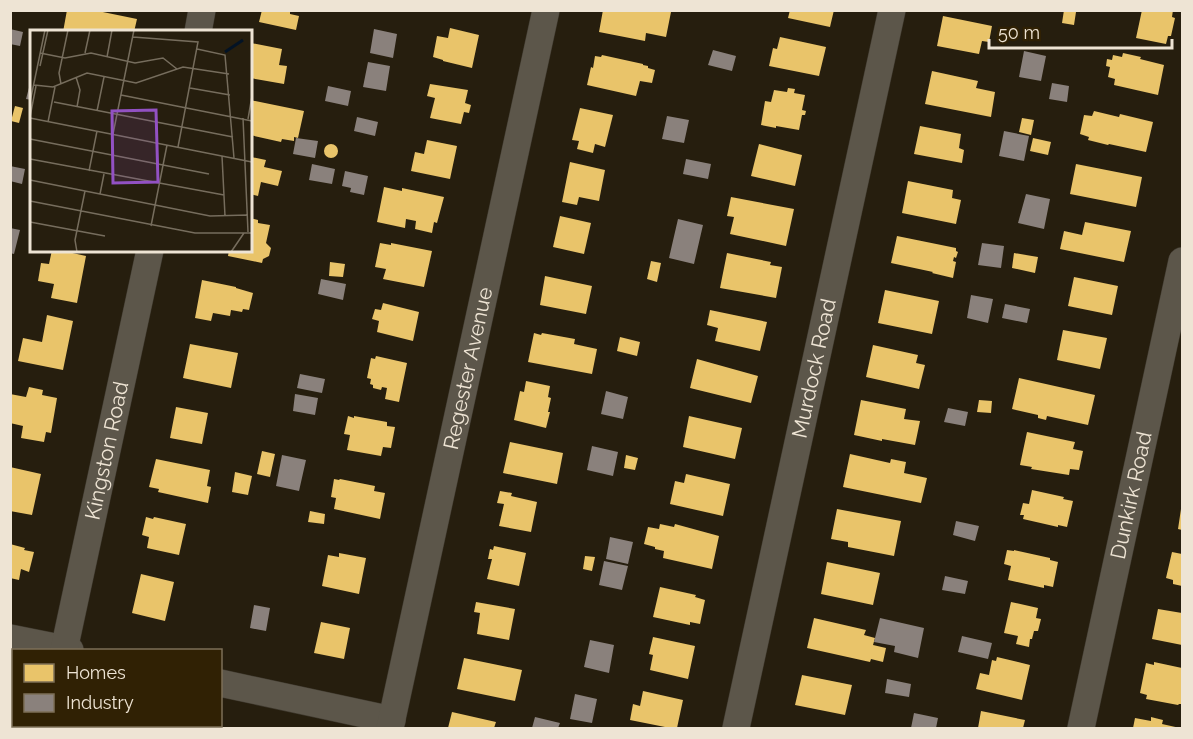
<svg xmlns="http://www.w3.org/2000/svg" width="1193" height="739" font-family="Raleway,sans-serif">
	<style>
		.homes { fill: #e9c46a }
		.industry { fill: #8a817c }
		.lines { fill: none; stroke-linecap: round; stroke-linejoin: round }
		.minor-casing { stroke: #3f392e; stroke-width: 28 }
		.minor { stroke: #5c564a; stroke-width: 27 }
		.labels { text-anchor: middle; stroke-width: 6; stroke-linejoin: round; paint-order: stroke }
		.street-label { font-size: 21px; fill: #eee4d4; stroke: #302104 }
		.inset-river { fill: none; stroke: #031325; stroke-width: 3 }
		.inset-road { fill: none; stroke: #766d5d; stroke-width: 1.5 }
		.view { fill: #9251c3; fill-opacity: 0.15; stroke: #9251c3; stroke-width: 3 }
		.inset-edge { fill: none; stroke: #eee4d4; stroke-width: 3 }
	</style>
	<rect width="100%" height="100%" fill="#261e0e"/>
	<path class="homes" d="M67,10H93L137,19L134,32H93L82,29V32H63Z
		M262,10H290V14L299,16L296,30L259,22Z
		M603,10H662L671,12L666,37L646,33L645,41L599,32Z
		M790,10H834L830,27L788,18Z
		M1064,10L1076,12L1074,25L1062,23Z
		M1142,10H1173L1172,17L1175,18L1171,36H1168L1166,44L1136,38Z
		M943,16L992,26L989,42L982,41L979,54L937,46Z
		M450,28L479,35L472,68L443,61V60L433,57L437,36L448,38Z
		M780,37L826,47L819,76L769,66L773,48L777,49Z
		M251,43L282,49L279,65L287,66L284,84L250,78Z
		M1123,53L1141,57L1140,59L1164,65L1158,95L1114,85L1115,79L1108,77L1110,67L1106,66L1107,59L1112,60L1113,55L1122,57Z
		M602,55L643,64V65L648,66V68L655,70L652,83L640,81L636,96L587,85L591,67L593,68L595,56L601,57Z
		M932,71L978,81L976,88L995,92L991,117L925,104Z
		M430,84L468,90L465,103L471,105L469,113L464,112L461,124L430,118L435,98L427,96Z
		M788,88L795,89L794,93L805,95L802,110L806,111L805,115H802L799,130L776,126V128L761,125L765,101L771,102L774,90L787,92Z
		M250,100L304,111L298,138L294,137V141L282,139L281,142L250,135Z
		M15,106L23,108L19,123L11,121Z
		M580,108L613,115L605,147L595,144L593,153L577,149L579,141L572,140Z
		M1094,111L1119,117L1120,114L1153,122L1146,152L1109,144L1108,145L1088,140L1089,137L1080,134L1084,115L1092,116Z
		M1022,118L1034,120L1031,135L1019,132Z
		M920,126L961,134L959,148L964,150L962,163L914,154Z
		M1033,138L1051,142L1048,155L1030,151Z
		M427,140L457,146L450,179L411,171L415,152L424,154Z
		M759,144L802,155L795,186L751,176Z
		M324 151a7 7 0 1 1 14 0a7 7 0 1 1-14 0Z
		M251,157L266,160L264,167L282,171L278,186L261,182L258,196L250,194Z
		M570,162L605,170L599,201L579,197L577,205L562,202Z
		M1076,164L1142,177L1136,207L1070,194Z
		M908,181L953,190L952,198L961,200L956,224L902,213Z
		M384,187L402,191V188L444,197L437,223L434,222L432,233L415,229L416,221L406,219L405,228L377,222Z
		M731,197L794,209L786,246L730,234L734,217L727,216Z
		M560,216L591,223L584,254L553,247Z
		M250,218L258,220V223L270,225L266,243L271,248L269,256L263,259L262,263L228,256L229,250H250Z
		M1085,222L1131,231L1124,262L1060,249L1064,231L1082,235Z
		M897,236L956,248V251L958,252L956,258L954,257L953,261L956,262L953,278L932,273L933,272L891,263Z
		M380,243L391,245V243L432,251L424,287L383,279L386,269L375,267Z
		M52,250H59L86,256L77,303L51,298L54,284L38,281L41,263L49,264Z
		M727,253L771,262L770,265L782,267L776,298L720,288Z
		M1014,253L1038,257L1035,273L1012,268Z
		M651,261L661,263L657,282L647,279Z
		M330,262L345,264L343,277L329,276Z
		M545,276L592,286L586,314L540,305Z
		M1074,277L1118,286L1112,315L1068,306Z
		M202,280L236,287V288L253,293L249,310L243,309L242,312L231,310L230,316L213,313L211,321L195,318Z
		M885,290L939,301L932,334L878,323Z
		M383,303L419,312L413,341L377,332L379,321L372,319L375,309L381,310Z
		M710,310L767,322L760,351L715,341L718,328L707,325Z
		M47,315L73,321L63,370L18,361L23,338L42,342Z
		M1063,330L1107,338L1100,369L1057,360Z
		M534,333L541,335L542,333L575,339L574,344L597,349L592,374L528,362Z
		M620,337L640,342L637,356L617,351Z
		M190,344L238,353L231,388L183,378Z
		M873,345L918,355L916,363L925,365L919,389L866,377Z
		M376,356L407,363L399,402L385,399L387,388L382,387L381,390L373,388V385L370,384L371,379L367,378L371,358L375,359Z
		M697,359L758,376L751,403L690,388Z
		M1019,378L1095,395L1088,425L1047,416L1046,420L1038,418V415L1012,409Z
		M526,381L550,386L548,397L551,398L548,412H550L546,428L514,420L520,391L524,392Z
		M29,387L43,390L42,395L57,398L51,433L46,432L44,442L21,438L23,426L10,423V394L26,397Z
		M861,400L906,409L904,419L920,421L915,445L882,439V441L854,435Z
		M979,400L992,401L991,413L977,412Z
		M176,407L208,413L202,444L170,438Z
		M348,416L354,418V416L387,422V426L395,427L391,448L383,447L381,456L347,450L350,435L344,434Z
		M689,416L742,428L735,459L683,447Z
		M1027,432L1075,442L1073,449L1083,451L1079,470L1070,469L1069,475L1031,469L1032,467L1020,465Z
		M510,442L563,453L557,484L503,473Z
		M262,451L275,454L270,477L257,474Z
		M850,454L890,463L891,459L906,462L904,473L927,478L921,503L843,487Z
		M626,455L638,458L635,470L624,468Z
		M156,459L210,470L207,486L211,487L208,503L158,492L159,489L149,487Z
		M10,467L41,474L32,515L10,511Z
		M235,472L252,476L248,495L232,492Z
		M686,474L730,484L723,516L670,504L675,481L684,483Z
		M334,479L339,480L340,479L375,486L374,491L385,493L380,519L334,509L336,498L331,497Z
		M1032,490L1064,497L1063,499L1073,501L1067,527L1058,525V527L1023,519L1024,515H1020L1023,503L1029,504Z
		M500,491L512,493L511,496L537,502L531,532L499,526L504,504L497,503Z
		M837,509L901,521L894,556L848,547V542L831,539Z
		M1181,509H1182V530L1178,529Z
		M310,511L325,514L324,524L308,522Z
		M146,517L153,519L154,517L186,524L179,555L147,548L149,537L142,535Z
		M660,524L674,527L675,524L719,536L712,569L663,558L664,551L655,549V547L644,544L648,527L659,529Z
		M10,544L25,548L24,550L34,552L29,572L21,569L19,580L10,578Z
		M494,546L526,553L519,586L487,579L492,559H488L490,549L493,550Z
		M1007,550L1014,551V550L1050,558V560L1058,562L1053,587L1044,585V588L1008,580L1011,566L1004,564Z
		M1172,552L1182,554V586L1173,584V580L1166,578Z
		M339,553L366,558L359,594L322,586L328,555L339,557Z
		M585,556L595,557L592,571L583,569Z
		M827,562L880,573L873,605L821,594Z
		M141,574L174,582L165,621L132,613Z
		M660,587L696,595L695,597L705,600L700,624L690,622V625L653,617Z
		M476,602L515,609L509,640L477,634L480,613L474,612Z
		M1011,602L1038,608L1036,618L1041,619L1038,631H1034L1032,639H1030L1029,647L1016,644L1018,636L1004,633Z
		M1158,609L1182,613V645L1152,639Z
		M814,618L866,630L864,635L875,638L873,645L886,648L883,662L871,659L870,662L807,648Z
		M321,622L350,628L344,659L314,653Z
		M653,637L695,646L688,679L650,670L653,655L649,654Z
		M997,657L1030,665L1022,700L976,689L980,673L989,675L992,660L996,661Z
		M464,658L522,670L515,701L457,689Z
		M1154,662L1182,668V704H1179L1178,705L1146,699L1147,695L1140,693L1146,663L1154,665Z
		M802,675L852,685L845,715L795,705Z
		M643,691L683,700L677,728H670L630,720L633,704L640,706Z
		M981,711L1025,720L1023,728H978Z
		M452,712L496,722L494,728H448Z
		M1151,717L1163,720L1162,724L1180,728H1133L1135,718L1151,721Z
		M111,726H142L146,728H110Z"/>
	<path class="industry" d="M10,29L23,32L20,46L10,44Z
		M374,29L397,34L393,58L370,53Z
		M713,50L736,56L732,71L708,65Z
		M1024,51L1046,56L1041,81L1019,77Z
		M368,62L390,66L386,91L363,87Z
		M31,80H32V100L26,99Z
		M1052,83L1069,86L1067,102L1049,99Z
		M328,86L351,91L348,106L325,101Z
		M667,116L689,120L684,143L662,139Z
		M357,117L378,122L375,136L354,131Z
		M1004,131L1029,136L1024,161L999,156Z
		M296,138L318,141L315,158L293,154Z
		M686,159L711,164L708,179L683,174Z
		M312,164L335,169L332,184L309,180Z
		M10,166L25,169L22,184L10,181Z
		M345,171L368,176L364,195L350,192L351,188L342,186Z
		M1026,194L1050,199L1044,229L1018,223Z
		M678,219L703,225L694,264L669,258Z
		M10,228L20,230L14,254L10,253Z
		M982,243L1004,246L1001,268L978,265Z
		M321,279L346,284L343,300L318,294Z
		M971,295L993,299L988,323L967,318Z
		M1005,304L1030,309L1027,323L1002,318Z
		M300,374L325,379L322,393L297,388Z
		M606,391L628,397L623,419L601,414Z
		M295,394L318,398L315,415L293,411Z
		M948,408L968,412L965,426L944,422Z
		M592,446L618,452L613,476L587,470Z
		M282,455L306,460L299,491L276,486Z
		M956,521L979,526L975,541L953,535Z
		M610,537L633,542L628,564L606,559Z
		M604,561L628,566L622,590L599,585Z
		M945,576L968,581L965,594L942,590Z
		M254,605L270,608L266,631L250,628Z
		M880,618L924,628L918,658L894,652L895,646L874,642Z
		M962,636L992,643L988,659L958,652Z
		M590,640L614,645L609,673L584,667Z
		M887,679L911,684L909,697L885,693Z
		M575,694L597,699L592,723L570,719Z
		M914,713L938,718L936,728H911Z
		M535,717L560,723L558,728H532Z"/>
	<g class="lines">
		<g class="minor-casing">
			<g id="minor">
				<path d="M198,32L202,10"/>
				<path d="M10,638L70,650"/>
				<path id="s1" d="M64,650L150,250"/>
				<path d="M220,683L392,720"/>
				<path d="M47,728L48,726"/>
				<path id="s2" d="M390,728L546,10"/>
				<path id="s3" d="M736,728L892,10"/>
				<path id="s4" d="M1081,728L1182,261"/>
			</g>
		</g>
		<use href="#minor" class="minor"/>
	</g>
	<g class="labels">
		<g class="street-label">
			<text dy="7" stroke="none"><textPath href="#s2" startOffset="368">Regester Avenue</textPath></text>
			<text dy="7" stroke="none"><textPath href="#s3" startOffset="368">Murdock Road</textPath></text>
			<text dy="7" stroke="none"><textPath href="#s1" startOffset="204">Kingston Road</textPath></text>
			<text dy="7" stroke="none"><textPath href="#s4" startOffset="238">Dunkirk Road</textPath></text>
		</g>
	</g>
	<g transform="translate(30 30)">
		<rect width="222" height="222" fill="#261e0e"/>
		<path class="inset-river" d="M195,22L213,10"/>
		<path class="inset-road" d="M103,7L168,12L148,117M167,19L195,25L204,128M10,23L35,28L61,23L105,33L133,28L147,39M55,23L60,0M77,27L82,0M10,36L18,0M46,47L50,60L47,77M31,54L29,43L38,0M4,55L23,57L57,43L106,53L153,37L199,44M160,58L200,65M91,65L222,91M0,72L15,0M24,72L203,107M67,81L74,47M0,87L6,56M0,88L222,132M213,88L218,202M218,89L222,66M18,92L25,57M83,104L104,0M0,109L179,144M192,126L195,186M0,129L194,165M59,141L67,101M0,150L180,186L218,185M70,164L74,144M0,171L165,203H222M0,192L75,206M121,196L137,115M47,222L45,210L55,161M201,222L214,203"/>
		<path class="view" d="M126,80L128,152L83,153L82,81Z"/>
		<rect width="222" height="222" class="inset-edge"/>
	</g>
	<rect width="1193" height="739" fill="none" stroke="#eee4d4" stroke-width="24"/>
	<rect x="12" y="649" width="210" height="78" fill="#302104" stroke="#7c6f57" stroke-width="1.5"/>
	<rect x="24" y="664" width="30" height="18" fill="#e9c46a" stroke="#7c6f57" stroke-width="1.5"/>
	<text x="66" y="679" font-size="18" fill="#eee4d4">Homes</text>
	<rect x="24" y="694" width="30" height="18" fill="#8a817c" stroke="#7c6f57" stroke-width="1.5"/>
	<text x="66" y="709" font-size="18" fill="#eee4d4">Industry</text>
	<path d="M989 39v9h183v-9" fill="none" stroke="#eee4d4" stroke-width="3"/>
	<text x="998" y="39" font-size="18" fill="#eee4d4" stroke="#302104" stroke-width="4.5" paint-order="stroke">50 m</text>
</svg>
